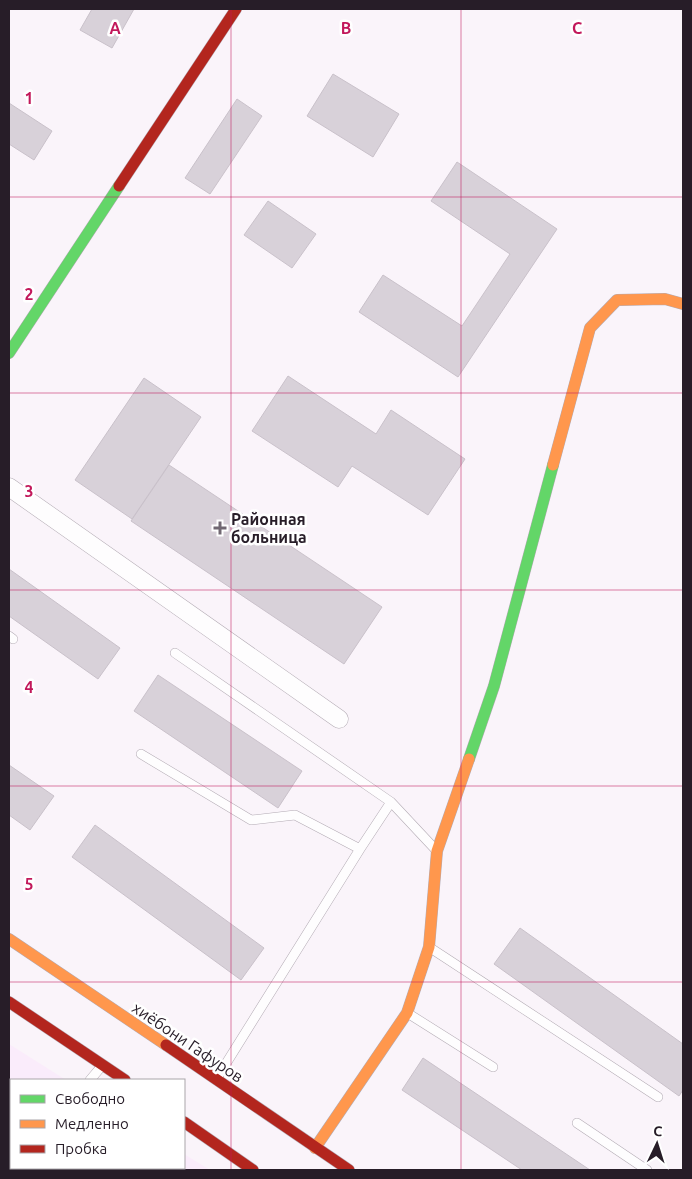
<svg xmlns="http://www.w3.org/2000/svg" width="692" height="1179" font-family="Ubuntu,sans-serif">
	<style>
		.built { fill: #faecfb }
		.building { fill: #d8d1d9; stroke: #c9c1ca }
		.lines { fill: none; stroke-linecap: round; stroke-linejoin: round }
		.lane-casing { stroke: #b3abb4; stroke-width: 10 }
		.street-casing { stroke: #b3abb4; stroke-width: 19 }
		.fast-casing { stroke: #b3abb4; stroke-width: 12 }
		.slow-casing { stroke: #b3abb4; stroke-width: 12 }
		.jam-casing { stroke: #b3abb4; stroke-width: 12 }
		.lane { stroke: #fefdfe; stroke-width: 9 }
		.street { stroke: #fefdfe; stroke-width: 18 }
		.fast { stroke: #63d668; stroke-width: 11 }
		.slow { stroke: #ff974d; stroke-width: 11 }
		.jam { stroke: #b3261e; stroke-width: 11 }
		.grid { fill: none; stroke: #c2185b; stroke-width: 1; stroke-opacity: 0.55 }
		.poi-dot { fill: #716872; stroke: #fff; stroke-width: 2 }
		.labels { text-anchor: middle; stroke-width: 5; stroke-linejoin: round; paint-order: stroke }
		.poi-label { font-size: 16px; font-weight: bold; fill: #271d28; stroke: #fff; text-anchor: start }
		.street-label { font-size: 16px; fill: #271d28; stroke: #fff }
		.grid-label { font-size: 16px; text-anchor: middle; font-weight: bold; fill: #c2185b; stroke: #fff; stroke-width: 5; stroke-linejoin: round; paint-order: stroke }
	</style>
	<rect width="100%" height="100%" fill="#faf4fa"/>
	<path class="built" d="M9,1044L66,1080H11V1168H184V1154L210,1170H9Z"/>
	<path class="building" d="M92,9H134L112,48L80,30Z
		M333,74L399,114L373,157L307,116Z
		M237,99L262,116L210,194L185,178Z
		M9,103L52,131L34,160L9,144Z
		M457,162L557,229L458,377L359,312L383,275L462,326L510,254L431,201Z
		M268,201L316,234L292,268L244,235Z
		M288,376L376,434L391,410L465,459L428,515L352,466L338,487L252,431Z
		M144,378L201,417L132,519L75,480Z
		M169,465L382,607L344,664L131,521Z
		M9,569L120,648L98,679L9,616Z
		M158,675L302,771L278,808L134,711Z
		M9,765L54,796L30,830L9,815Z
		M95,825L264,948L241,980L72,857Z
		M520,928L683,1044V1090L679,1096L494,964Z
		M423,1058L590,1170H522L402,1090Z
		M9,1135L11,1137V1168H16L14,1170H9Z"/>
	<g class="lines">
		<g class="lane-casing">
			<path id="lane" d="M9,636L13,639
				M175,653L391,802L435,849
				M141,754L251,820L295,815L360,849
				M432,949L658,1097
				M409,1014L493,1067
				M217,1078L360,849L391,802
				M90,1080L101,1067
				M577,1123L647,1170
				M20,1170L22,1168"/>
		</g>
		<g class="street-casing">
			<path id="street" d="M9,487L339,719"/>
		</g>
		<g class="fast-casing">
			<path id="fast" d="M9,353L119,186
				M469,759L494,686L553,465"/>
		</g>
		<g class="slow-casing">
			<path id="slow" d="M553,465L590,328L617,300L665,299L683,304
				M9,939L166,1045
				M315,1148L407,1013L429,947L437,851L469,759"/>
		</g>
		<g class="jam-casing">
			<path id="jam" d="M119,186L236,9
				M9,1002L125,1080
				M166,1045L349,1170
				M184,1122L253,1170"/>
		</g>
		<use href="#lane" class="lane"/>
		<use href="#street" class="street"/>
		<use href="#fast" class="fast"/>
		<use href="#slow" class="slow"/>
		<use href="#jam" class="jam"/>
	</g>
	<path class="grid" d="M231,9V1170M461,9V1170M9,197H683M9,393H683M9,590H683M9,786H683M9,982H683"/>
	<path class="poi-dot" d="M217.5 520.5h5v5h5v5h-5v5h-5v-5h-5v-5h5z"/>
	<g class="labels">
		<g class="poi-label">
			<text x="231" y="525">Районная<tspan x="231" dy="18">больница</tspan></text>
		</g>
		<g class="street-label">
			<text transform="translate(188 1042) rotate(34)" y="6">хиёбони Гафуров</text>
		</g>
	</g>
	<g class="grid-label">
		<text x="115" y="34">A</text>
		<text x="346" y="34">B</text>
		<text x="577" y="34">C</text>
		<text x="29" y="104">1</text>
		<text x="29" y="300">2</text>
		<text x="29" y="497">3</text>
		<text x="29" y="693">4</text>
		<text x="29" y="890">5</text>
	</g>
	<rect width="692" height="1179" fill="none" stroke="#271d28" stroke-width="20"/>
	<rect x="10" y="1079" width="175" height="90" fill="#ffffff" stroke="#a9a5a9"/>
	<rect x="20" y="1095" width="25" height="8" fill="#63d668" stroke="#a9a5a9"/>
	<text x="55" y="1104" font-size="15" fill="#271d28">Свободно</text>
	<rect x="20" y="1120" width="25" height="8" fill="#ff974d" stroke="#a9a5a9"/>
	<text x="55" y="1129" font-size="15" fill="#271d28">Медленно</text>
	<rect x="20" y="1145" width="25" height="8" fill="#b3261e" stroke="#a9a5a9"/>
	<text x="55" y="1154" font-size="15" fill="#271d28">Пробка</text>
	<g transform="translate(657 1144) rotate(4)" stroke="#ffffff" stroke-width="4" paint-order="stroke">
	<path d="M0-4L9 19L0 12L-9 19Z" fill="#271d28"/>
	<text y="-8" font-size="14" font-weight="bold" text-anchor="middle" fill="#271d28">С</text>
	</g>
</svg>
